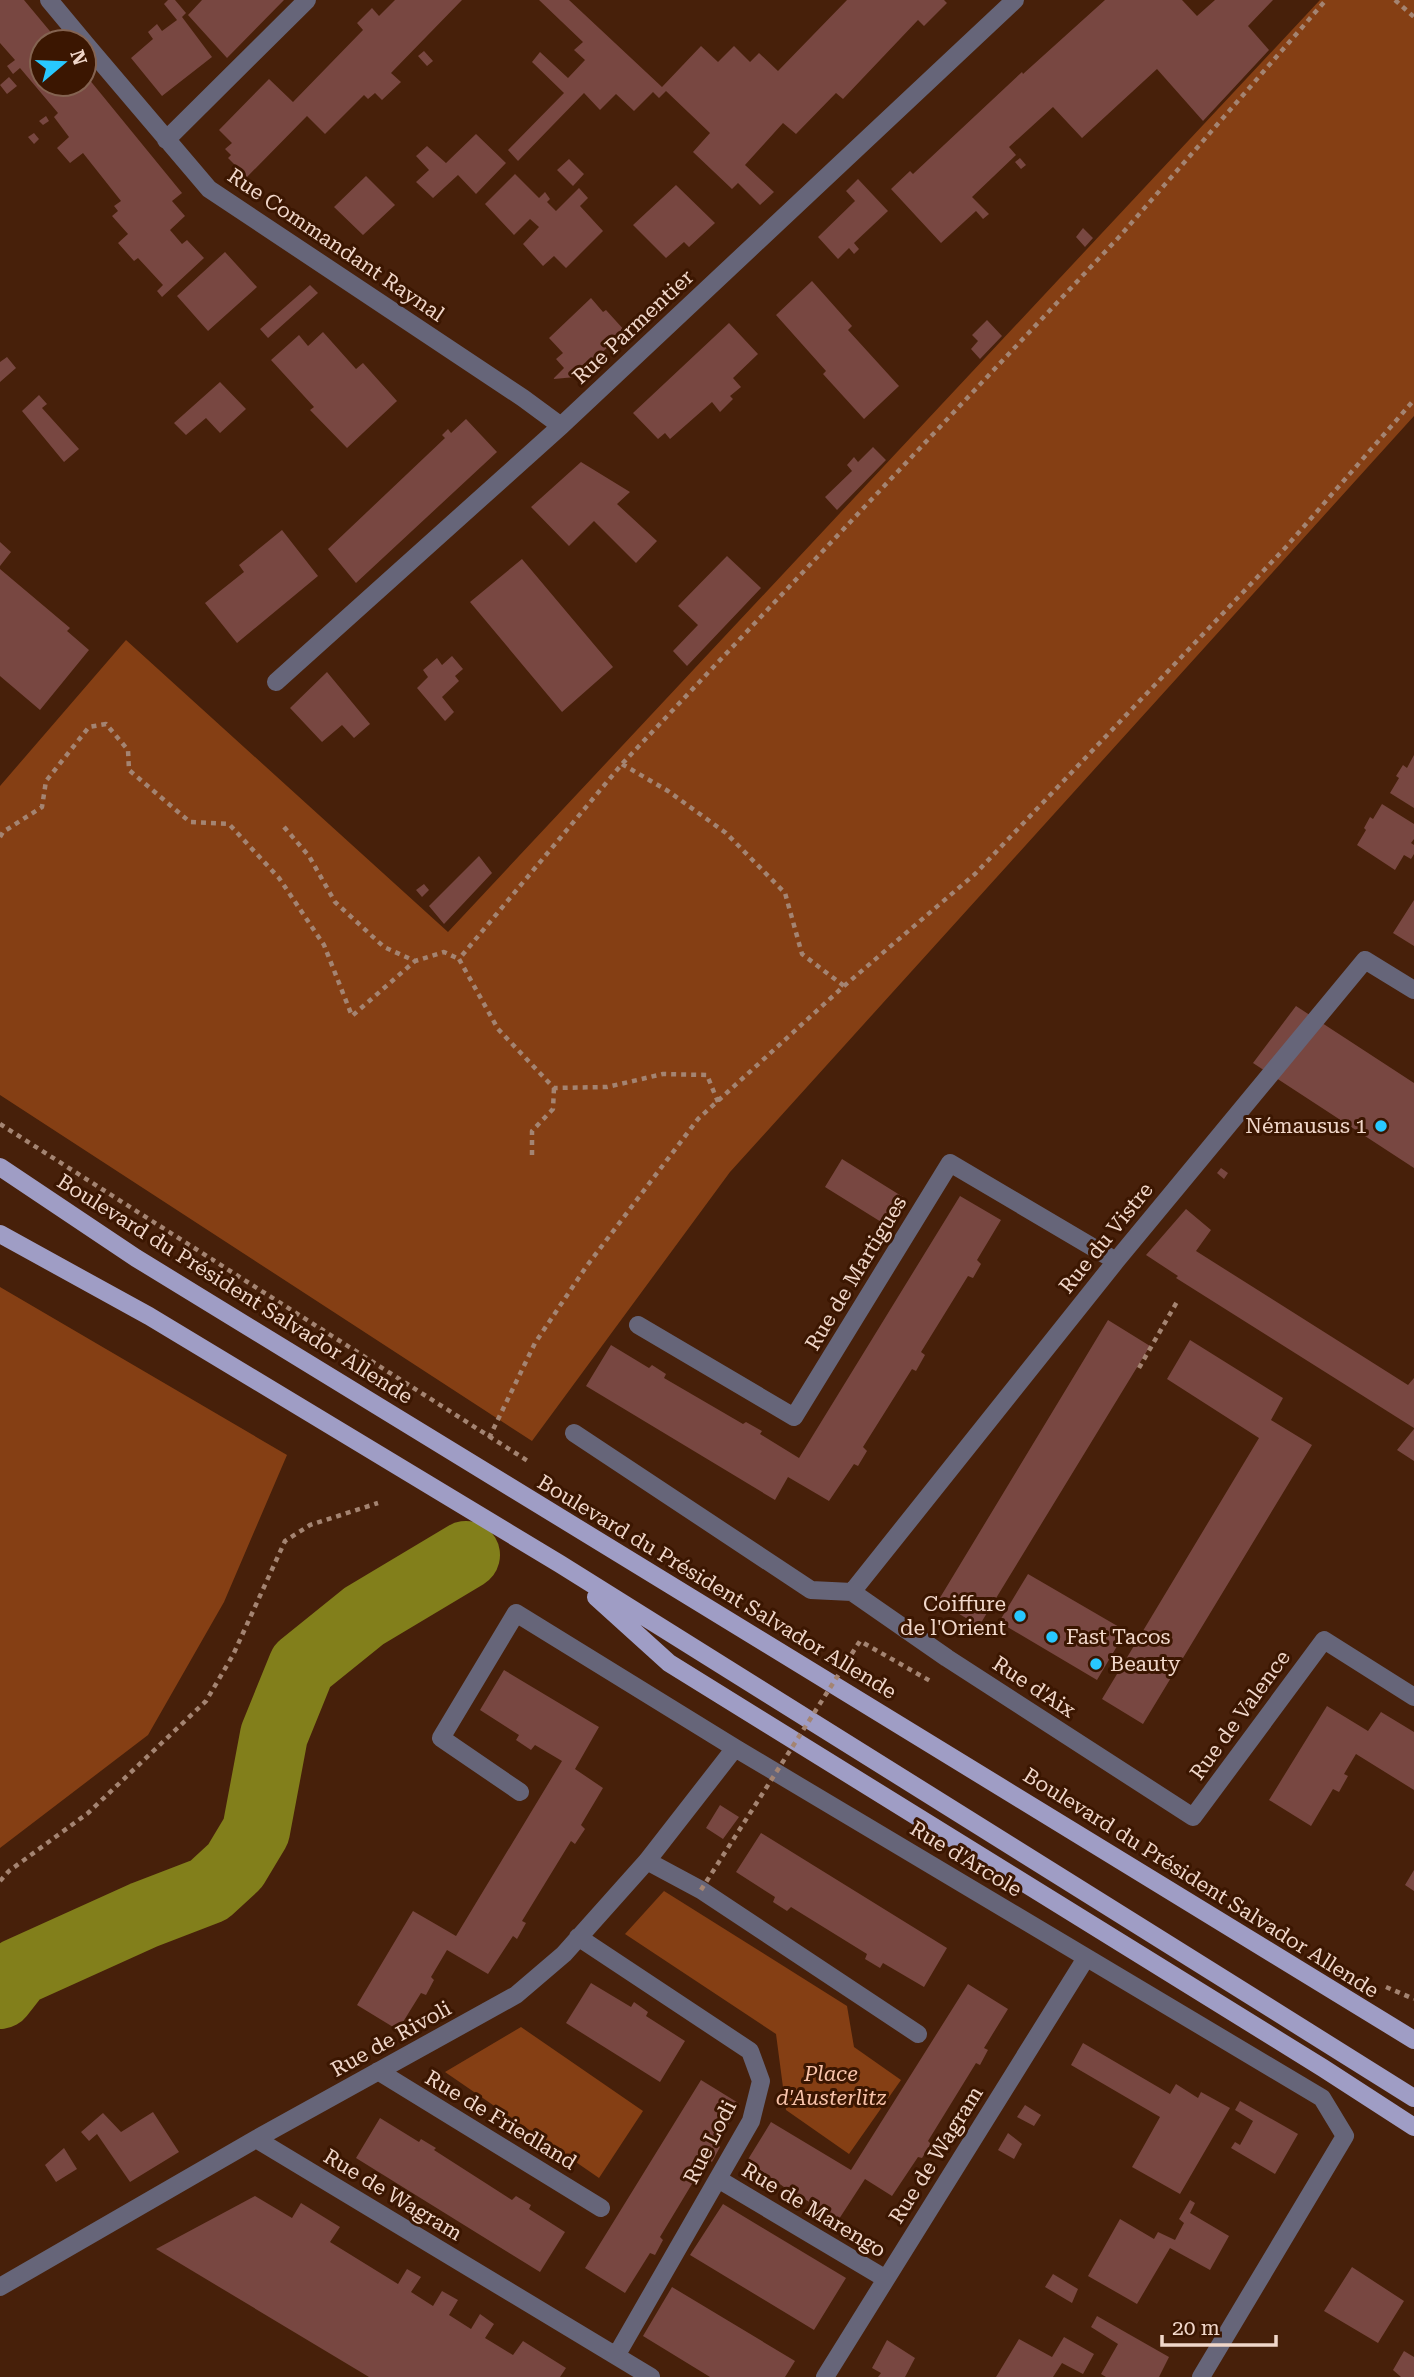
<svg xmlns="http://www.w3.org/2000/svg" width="1414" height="2377" font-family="'Roboto Serif',serif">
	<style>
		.green { fill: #853f14 }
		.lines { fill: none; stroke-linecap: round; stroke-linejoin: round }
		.river { stroke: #827f1b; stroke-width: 68 }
		.building { fill: #784741 }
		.path { stroke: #a48472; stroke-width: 4.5; stroke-dasharray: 5 5; stroke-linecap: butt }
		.minor { stroke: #666579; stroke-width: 18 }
		.major { stroke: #9f9dc5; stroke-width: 18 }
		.path-bridge { stroke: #a48472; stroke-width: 4.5; stroke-dasharray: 5 5; stroke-linecap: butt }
		.poi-dot { fill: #28c8ff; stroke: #3b1601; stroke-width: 2.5 }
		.labels { text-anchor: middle; stroke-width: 6; stroke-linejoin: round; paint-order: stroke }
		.street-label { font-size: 21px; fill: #f1d7ca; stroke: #3b1601 }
		.poi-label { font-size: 21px; fill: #f1d7ca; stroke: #3b1601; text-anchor: end }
		.park-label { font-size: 21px; font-style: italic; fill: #f8c3aa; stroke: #3b1601 }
	</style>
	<rect width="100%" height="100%" fill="#47200a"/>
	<path class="green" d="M1320,0H1414V416L730,1172L532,1441L0,1095V786L126,640L448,932Z
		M0,1287L287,1455L224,1602L148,1735L0,1848Z
		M664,1891L847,2006L854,2047L901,2080L849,2154L786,2110L776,2034L625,1934Z
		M521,2027L643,2111L599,2178L445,2072Z"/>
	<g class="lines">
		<path class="river" d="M0,1995L18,1972L144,1915L209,1890L235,1866L256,1831L274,1735L302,1666L364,1616L466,1555"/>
	</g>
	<path class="building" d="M0,0H24L59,42H42V84H84V73L182,193L172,201L185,216L170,230L182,244L187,240L204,258L162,297L157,291L163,285L138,258L134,261L118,243L128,234L112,216L118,211L114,206L121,201L83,153L70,163L57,148L69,137L54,117L58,113L20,68L13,74L7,66L15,60L0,43Z
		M168,0H175L186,13L182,17L212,57L162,96L131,58L153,39L148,32L157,24L162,31L177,20L164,4Z
		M202,0H284L227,58L188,15Z
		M395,0H462L391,73L401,82L382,100L375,93L368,99L364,95L325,134L307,116L247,177L228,158L231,155L225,149L232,143L219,130L269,79L293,102L363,30L357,23L372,8L379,16Z
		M539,0H569L662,87L701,46L718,62L734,46L750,62L759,53L778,71L847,0H944L947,3L924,26L918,20L843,99L836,93L796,134L783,123L745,165L774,192L760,205L738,183L732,189L693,152L710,133L666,91L659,98L653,92L634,111L616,94L600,110L584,93L518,161L508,150L564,93L532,62L540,52L568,78L585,60L574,50L583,42Z
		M1105,0H1182L1197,16L1215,0H1273L1248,26L1269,50L1203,121L1157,69L1082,138L1053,107L1009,147L1016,155L972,197L989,214L983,219L976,211L941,243L891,189L910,171L913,174L1022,72L1023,74Z
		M424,51L433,61L427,66L418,56Z
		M9,77L17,86L7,94L0,85Z
		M46,116L49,121L43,125L39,121Z
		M34,133L39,139L34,144L28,137Z
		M476,134L506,163L476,194L458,175L433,198L416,182L429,170L416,156L427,146L446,163Z
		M1020,158L1026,165L1021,169L1015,162Z
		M569,159L584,174L573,186L557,170Z
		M515,174L539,198L545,192L550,199L547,202L556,211L579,188L588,198L580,206L603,231L566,268L554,256L543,266L523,244L539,227L530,219L514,235L485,204Z
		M366,176L395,205L363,235L334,207Z
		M858,179L888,211L854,243L859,249L854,254L849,248L838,259L818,237L855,201L846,191Z
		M676,185L715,223L689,247L684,242L666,258L633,225Z
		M1083,228L1093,238L1085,247L1076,237Z
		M225,252L257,287L208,331L177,296Z
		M812,281L852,326L848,330L899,386L864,419L823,374L826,371L776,315Z
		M310,285L318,293L268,338L260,329Z
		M591,298L603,312L606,310L625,331L576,377L553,379L564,368L556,359L563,353L549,338Z
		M987,320L1002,336L980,359L971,349L978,341L972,335Z
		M729,323L758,354L733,378L741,387L730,396L733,399L720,412L712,402L670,439L665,433L658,439L633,413Z
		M323,332L356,369L363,363L397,401L347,448L310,410L314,407L271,360L299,335L308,346Z
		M7,357L16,368L0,382V362Z
		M220,382L246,409L220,433L206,418L186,435L174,423Z
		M39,395L47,404L42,408L79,449L64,462L22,411Z
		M466,419L497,452L356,583L328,549L445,438L442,435L448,429L451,433Z
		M873,447L886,460L837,510L825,497L852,471L847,465L854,457L858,462Z
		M581,462L630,492L617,504L657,541L636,563L594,521L569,546L531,507Z
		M282,530L318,576L237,643L205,603L244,572L239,565Z
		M0,542L11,552L0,566Z
		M727,556L761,588L687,666L673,651L698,625L678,606Z
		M522,559L613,667L562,712L470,602Z
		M0,569L70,628L67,631L89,650L40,710L0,676Z
		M452,656L463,669L455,676L459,681L442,697L454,712L445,721L417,688L428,677L423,670L437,658L442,665Z
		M327,672L370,724L354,738L342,725L322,742L290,708Z
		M1414,755V808L1390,793L1399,778L1396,776L1403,765L1407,768Z
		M1382,804L1414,824V839L1411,843L1414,845V854L1411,859L1404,855L1395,870L1357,845L1366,830L1364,828L1370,817L1373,819Z
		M479,856L492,873L444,924L429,906Z
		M424,884L429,890L422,897L416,890Z
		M1414,900V946L1393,933Z
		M1296,1006L1414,1083V1168L1253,1063Z
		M842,1159L903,1197L886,1225L825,1187Z
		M1221,1168L1228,1173L1224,1179L1217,1173Z
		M960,1196L1001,1220L977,1260L981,1264L973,1278L968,1276L921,1352L925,1355L916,1371L912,1369L863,1447L867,1451L858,1466L854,1464L829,1501L788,1477L775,1500L586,1386L611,1345L649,1368L652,1365L666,1374L664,1378L743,1424L746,1422L762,1431L760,1434L799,1458Z
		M1186,1209L1211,1230L1196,1251L1408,1385L1414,1378V1428L1176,1278L1178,1276L1146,1255Z
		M1108,1320L1150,1346L979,1626L938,1601Z
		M1190,1340L1283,1398L1271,1420L1312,1445L1143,1724L1102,1699L1259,1438L1167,1379Z
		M1414,1429V1461L1397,1450Z
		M1028,1574L1126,1631L1097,1680L999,1622Z
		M504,1670L599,1727L575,1769L603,1788L581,1825L585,1829L575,1844L571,1841L522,1921L526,1923L517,1939L513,1936L488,1974L447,1950L431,1977L434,1980L426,1995L421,1993L398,2030L357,2005L413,1911L456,1936L562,1761L535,1745L531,1750L516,1740L519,1735L480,1710Z
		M1327,1706L1368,1731L1381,1712L1414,1732V1790L1356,1754L1344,1774L1348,1776L1339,1792L1333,1789L1311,1826L1269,1800Z
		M720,1805L739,1817L723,1839L706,1828Z
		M761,1833L947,1948L924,1987L883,1963L880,1968L865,1959L867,1954L791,1907L787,1911L773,1902L775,1897L736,1872Z
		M1414,1870V1891L1405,1885Z
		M591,1983L631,2007L634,2002L648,2012L646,2016L685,2041L660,2082L566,2023Z
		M968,1984L1008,2009L984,2048L988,2050L980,2065L976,2063L928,2141L931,2144L922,2158L918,2157L892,2196L865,2179L839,2219L799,2196L796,2200L781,2192L784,2187L747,2161L771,2122L851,2170Z
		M1083,2043L1170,2094L1176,2084L1198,2098L1201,2092L1230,2108L1180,2194L1132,2167L1160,2117L1071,2065Z
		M701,2080L740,2104L717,2144L720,2147L712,2162L707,2159L660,2237L663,2240L655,2255L650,2253L625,2293L585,2268Z
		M1240,2101L1298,2134L1275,2174L1231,2148L1235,2142L1240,2145L1253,2121L1235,2110Z
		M1025,2105L1041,2115L1034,2126L1017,2117Z
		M153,2112L179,2152L130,2182L97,2134L89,2141L81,2132L103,2113L121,2132Z
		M380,2118L419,2142L421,2139L436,2148L434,2150L512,2200L516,2196L531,2205L529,2209L565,2232L540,2272L356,2158Z
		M1008,2133L1022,2144L1014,2159L998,2150Z
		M64,2148L77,2169L56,2182L45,2165Z
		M255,2196L292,2218L301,2203L340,2227L330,2242L398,2284L407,2269L421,2277L411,2292L433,2306L442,2291L458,2300L449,2315L471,2329L480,2314L494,2324L485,2338L513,2355L523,2341L566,2368L560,2377H369L156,2249Z
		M1190,2200L1195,2203L1190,2213L1229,2236L1210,2270L1170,2248L1137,2304L1088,2276L1120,2219L1154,2239L1158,2232L1175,2240L1184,2223L1179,2219Z
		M723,2204L846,2278L814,2330L690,2255Z
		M1352,2267L1404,2301L1378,2343L1324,2311Z
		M1053,2274L1078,2289L1072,2303L1045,2287Z
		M672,2287L795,2361L785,2377H710L643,2336Z
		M1097,2316L1169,2357L1159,2377H1106L1101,2374L1118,2344L1091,2327Z
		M1064,2337L1094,2354L1083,2374L1062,2363L1053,2377H996L1019,2339L1052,2357Z
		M887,2340L915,2358L905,2377H878L881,2373L872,2368Z
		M1404,2351L1414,2357V2377H1401L1393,2370Z"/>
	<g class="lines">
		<path class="path" d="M1395,0L1414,17
			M622,764L668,791L726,833L785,893L802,954L844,986
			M284,827L309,856L335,902L384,947L415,961L444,952L459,959
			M0,837L3,832L42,807L46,781L89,727L106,724L128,750L129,770L190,822L229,824L279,878L324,945L352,1016L415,961
			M718,1102L707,1075L663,1074L607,1087L554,1088L498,1029L459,959L622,764L1120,236L1326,0
			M0,1124L531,1463
			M532,1155V1131L553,1109L554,1088
			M1139,1368L1178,1300
			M489,1438L535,1343L586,1267L698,1119L844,986L975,874L1286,547L1414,400
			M0,1881L9,1871L88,1813L206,1701L233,1655L285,1541L310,1525L378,1503
			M1386,1987L1414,1999"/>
		<path class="minor" d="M49,0L84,42
			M84,42L209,189L523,398L561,426
			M166,140L307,0
			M276,682L561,426L1015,0
			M638,1325L794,1417L950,1163L1116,1261
			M574,1433L811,1590L852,1592
			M852,1592L1116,1261L1365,960L1414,990
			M852,1592L947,1658L1193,1817L1324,1640L1414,1697
			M520,1792L441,1738L516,1613L735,1748L1322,2098L1345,2136L1201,2377
			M647,1861L701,1890L918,2034
			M578,1937L750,2051L761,2081L751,2121L616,2356
			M378,2071L601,2208
			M256,2139L651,2377
			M718,2179L886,2279
			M0,2287L256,2139L516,1995L564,1954L647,1861L735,1748
			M825,2377L1086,1958"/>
		<path class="major" d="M0,1167L136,1258L1414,2040
			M0,1234L149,1316L560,1564L1414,2098
			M596,1597L669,1663L1323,2068L1414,2127"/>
		<path class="path-bridge" d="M701,1890L860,1641L932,1682"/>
	</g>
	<g class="poi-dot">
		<circle cx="1381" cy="1126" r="7"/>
		<circle cx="1020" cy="1616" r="7"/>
		<circle cx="1052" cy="1637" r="7"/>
		<circle cx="1096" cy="1664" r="7"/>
	</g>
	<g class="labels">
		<g class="street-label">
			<text transform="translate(336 245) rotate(34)" y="7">Rue Commandant Raynal</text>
			<text transform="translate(633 327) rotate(-43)" y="7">Rue Parmentier</text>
			<text transform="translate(1106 1238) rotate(-51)" y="7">Rue du Vistre</text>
			<text transform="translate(856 1273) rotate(-59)" y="7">Rue de Martigues</text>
			<text transform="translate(235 1289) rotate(32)" y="7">Boulevard du Président Salvador Allende</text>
			<text transform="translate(717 1587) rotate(31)" y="7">Boulevard du Président Salvador Allende</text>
			<text transform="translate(1034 1687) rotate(33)" y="7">Rue d'Aix</text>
			<text transform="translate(1240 1715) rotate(-54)" y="7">Rue de Valence</text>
			<text transform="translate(966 1859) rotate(31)" y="7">Rue d'Arcole</text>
			<text transform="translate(1201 1883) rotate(32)" y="7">Boulevard du Président Salvador Allende</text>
			<text transform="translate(391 2039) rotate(-29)" y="7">Rue de Rivoli</text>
			<text transform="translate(501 2120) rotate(31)" y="7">Rue de Friedland</text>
			<text transform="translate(710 2142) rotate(-63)" y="7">Rue Lodi</text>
			<text transform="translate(936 2155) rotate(-58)" y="7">Rue de Wagram</text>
			<text transform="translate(393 2195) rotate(31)" y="7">Rue de Wagram</text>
			<text transform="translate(814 2210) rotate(31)" y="7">Rue de Marengo</text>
		</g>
		<g class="poi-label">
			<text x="1367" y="1133">Némausus 1</text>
			<text x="1006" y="1611">Coiffure<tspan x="1006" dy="24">de l'Orient</tspan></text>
			<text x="1066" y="1644" text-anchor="start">Fast Tacos</text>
			<text x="1110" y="1671" text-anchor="start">Beauty</text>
		</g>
		<g class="park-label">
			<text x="831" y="2081">Place<tspan x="831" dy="24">d'Austerlitz</tspan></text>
		</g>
	</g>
	<g transform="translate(63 63) rotate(71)"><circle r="33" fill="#3b1601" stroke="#846351" stroke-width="2"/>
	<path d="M0-5L12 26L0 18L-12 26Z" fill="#28c8ff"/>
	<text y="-10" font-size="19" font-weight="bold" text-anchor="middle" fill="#f1d7ca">N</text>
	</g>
	<path d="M1162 2335v10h114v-10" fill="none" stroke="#f1d7ca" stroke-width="3.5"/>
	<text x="1172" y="2335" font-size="21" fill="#f1d7ca" stroke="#3b1601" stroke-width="5" paint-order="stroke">20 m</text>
</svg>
